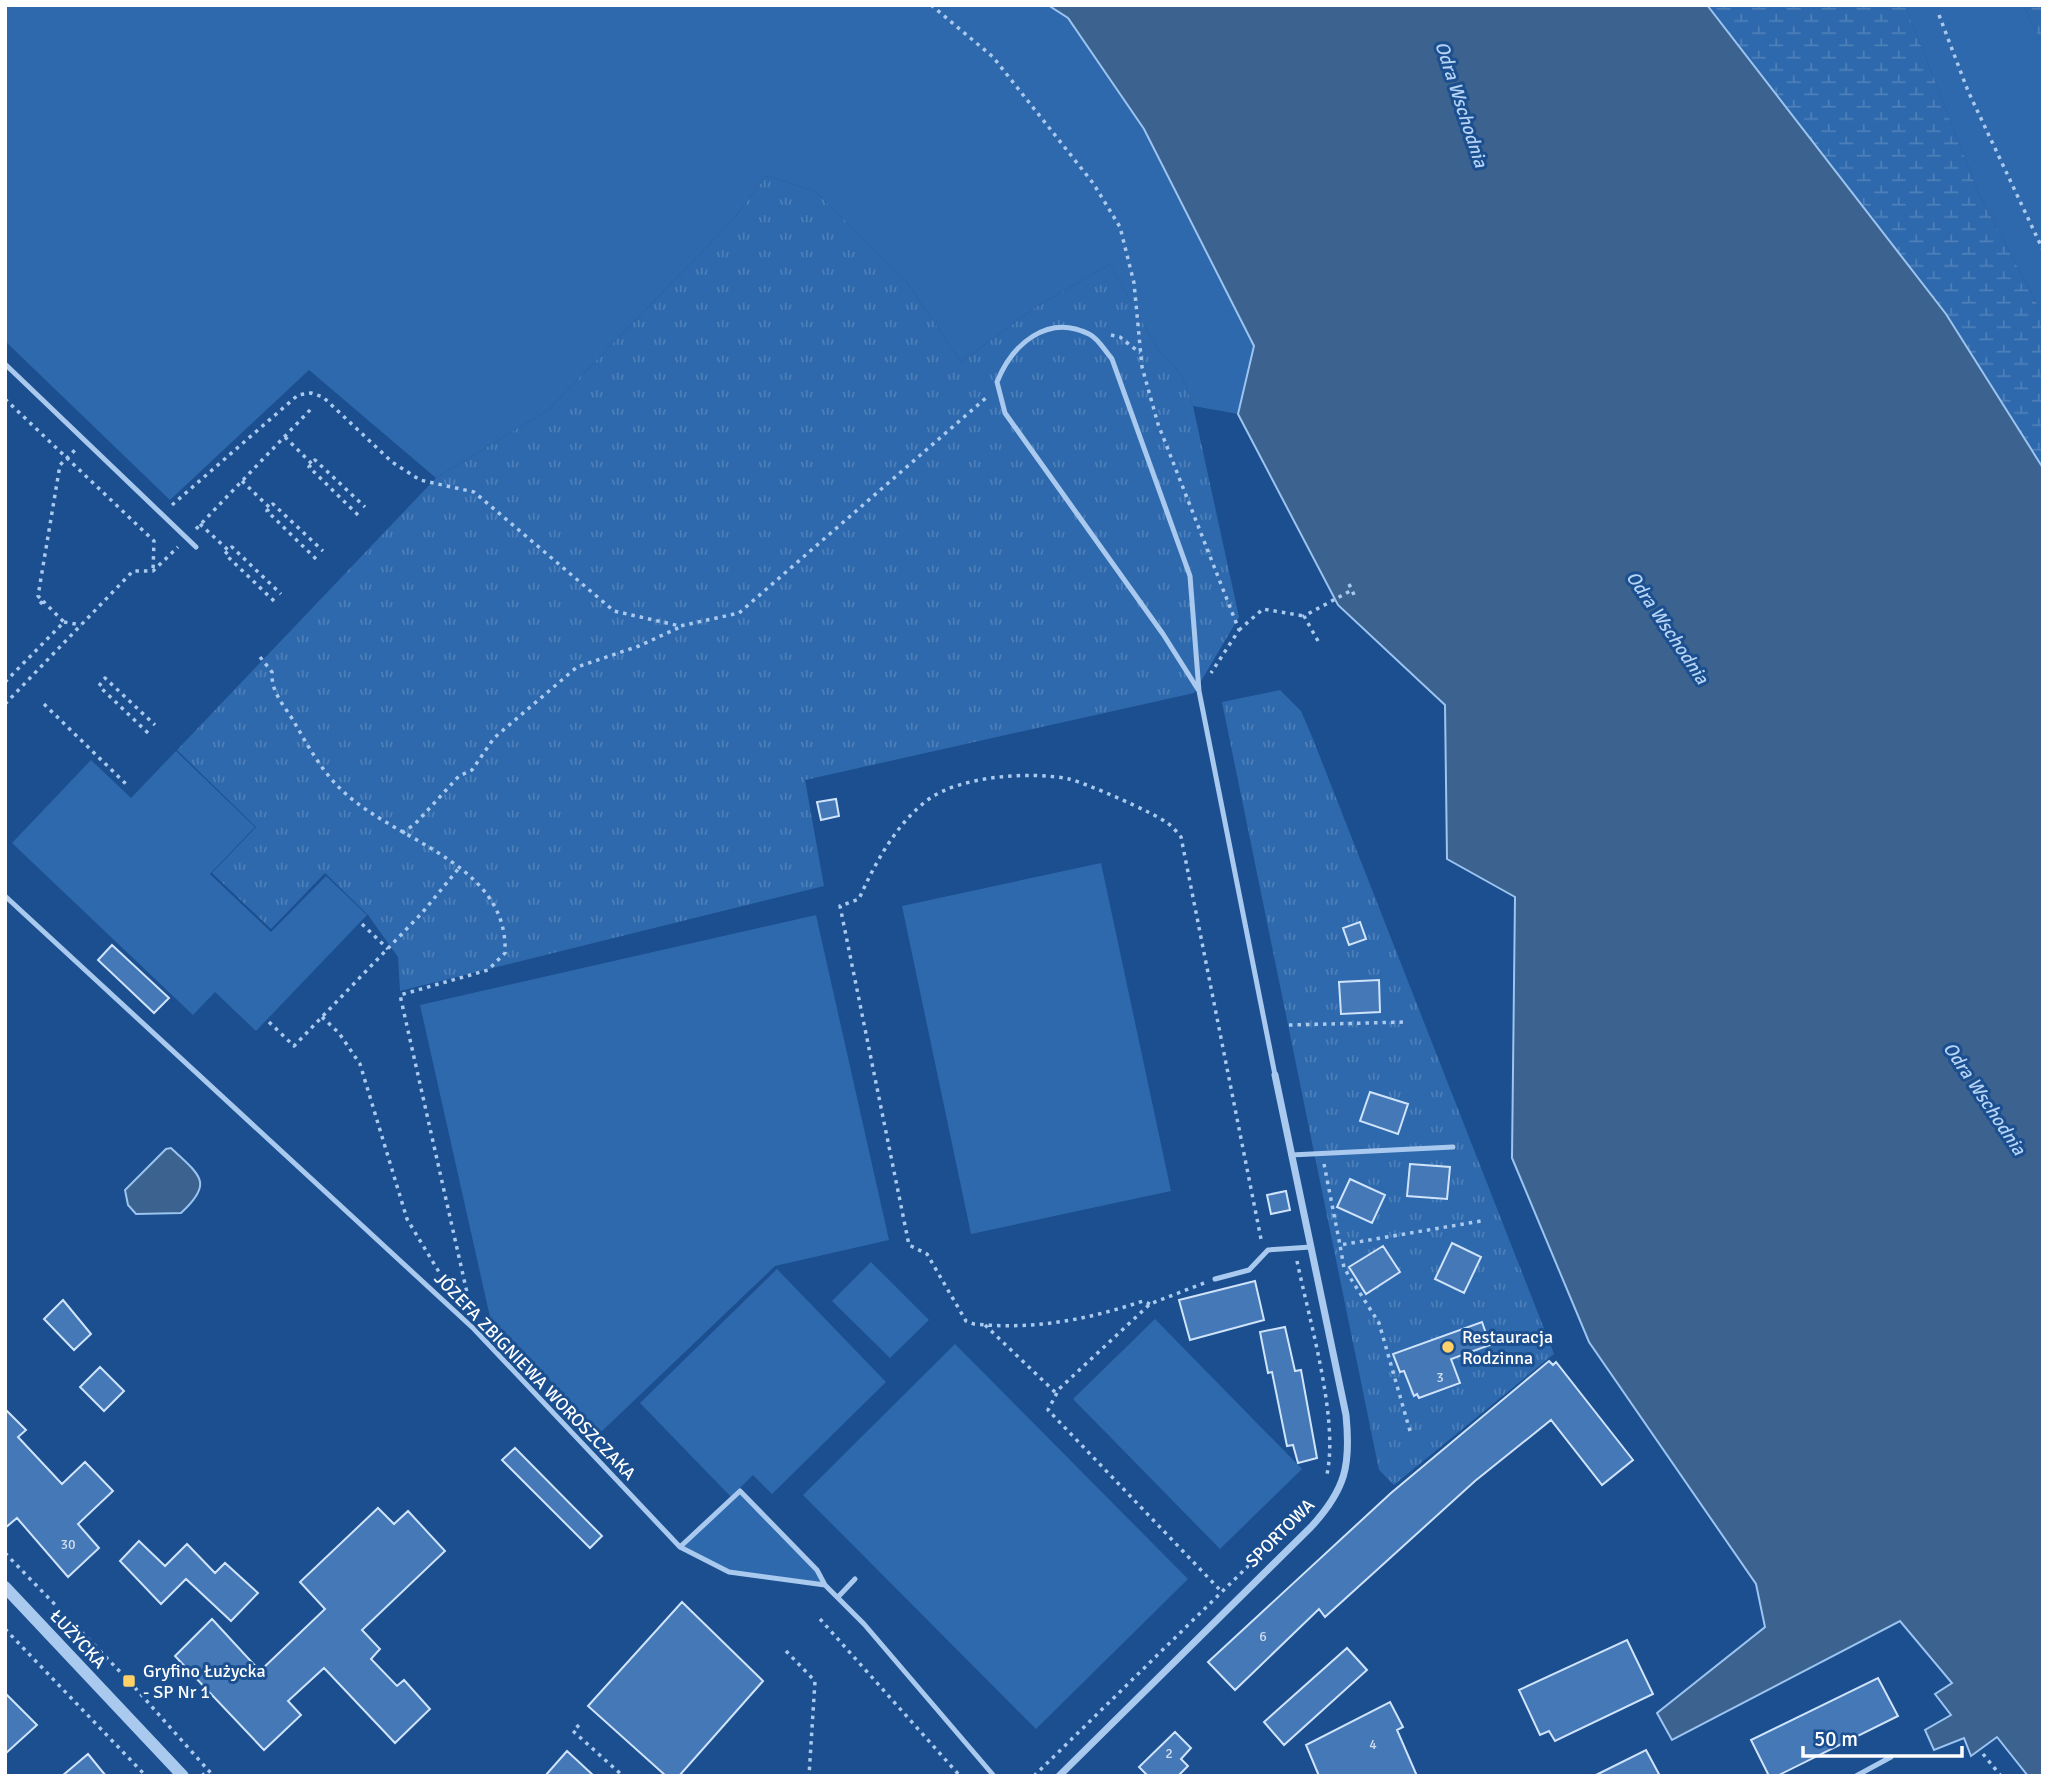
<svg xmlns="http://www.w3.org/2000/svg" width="2048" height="1781" font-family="Signika,sans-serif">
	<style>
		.green { fill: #2e69ad }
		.wetland { fill: url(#wetland-marsh) }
		.park { fill: url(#park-tufts) }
		.water { fill: #3c6290; stroke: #9cc4f0; stroke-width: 2 }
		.building { fill: #4478b7; stroke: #cfe3fa; stroke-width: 2 }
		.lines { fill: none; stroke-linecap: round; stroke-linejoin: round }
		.path { stroke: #a9c9ee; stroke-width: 3.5; stroke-dasharray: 3.5 5; stroke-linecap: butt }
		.service { stroke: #a9c9ee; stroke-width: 5 }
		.minor { stroke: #a9c9ee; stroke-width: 7 }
		.tertiary { stroke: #a9c9ee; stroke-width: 12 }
		.poi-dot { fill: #ffd166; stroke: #1b4f8f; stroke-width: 2.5 }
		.labels { text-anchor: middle; stroke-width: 6; stroke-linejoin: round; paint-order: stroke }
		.number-label { font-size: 14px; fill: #d0dded }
		.poi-label { font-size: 18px; fill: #fff; stroke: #1b4f8f; text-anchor: start }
		.street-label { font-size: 18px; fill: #fff; stroke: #1b4f8f }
		.water-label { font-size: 19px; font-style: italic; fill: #b5d3f5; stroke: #1b4f8f }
	</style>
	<defs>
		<pattern id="wetland-marsh" width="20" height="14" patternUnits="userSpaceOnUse" patternTransform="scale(1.75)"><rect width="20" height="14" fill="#2e69ad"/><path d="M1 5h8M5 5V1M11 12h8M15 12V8" fill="none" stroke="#4d80b9"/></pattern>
		<pattern id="park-tufts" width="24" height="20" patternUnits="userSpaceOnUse" patternTransform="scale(1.75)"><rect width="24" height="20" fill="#2e69ad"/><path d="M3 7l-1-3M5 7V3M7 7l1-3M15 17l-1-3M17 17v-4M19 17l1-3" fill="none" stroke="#4d80b9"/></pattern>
	</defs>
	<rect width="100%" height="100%" fill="#1b4f8f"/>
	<path class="green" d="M5,5H1048L1068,18L1144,129L1254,347L1238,414L1193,406L1182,376L1157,348L1110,264L1036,307L961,362L906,281L815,191L766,176L733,220L548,410L436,478L309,370L170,500L5,341Z
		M1905,5H2023L2043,46V315L1979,194Z
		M176,751L255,827L210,874L271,932L326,876L367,915L256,1031L215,992L193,1015L12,843L91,760L131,798Z
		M1101,863L1171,1191L971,1234L902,906Z
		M816,915L889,1240L775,1266L600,1433L490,1317L420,1005Z
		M871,1262L929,1320L890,1358L832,1301Z
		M777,1269L886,1382L772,1494L753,1475L731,1497L640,1403Z
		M1155,1319L1302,1469L1220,1549L1073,1399Z
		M955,1344L1188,1579L1036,1729L803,1495Z
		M740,1491L817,1570L825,1585L729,1572L680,1547Z"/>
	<path class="wetland" d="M1710,5H1905L1979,194L2043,315V523L1717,33Z
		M2023,5H2043V46Z"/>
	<path class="park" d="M766,176L815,191L906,281L961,362L1036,307L1110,264L1157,348L1182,376L1193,406L1239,617L1194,693L805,780L824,886L400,991L398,957L368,915L325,873L271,929L212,873L256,827L177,750L436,478L548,410L733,220Z
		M1280,690L1301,711L1313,739L1554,1354L1394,1485L1379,1470L1222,702Z"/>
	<path class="water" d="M1048,5H1707L1946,314L2043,468V1776H2028L1997,1737L1971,1756L1964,1738L1934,1750L1925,1730L1951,1715L1935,1694L1952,1683L1900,1621L1672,1740L1657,1713L1765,1627L1756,1584L1589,1342L1512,1158L1515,897L1447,859L1445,705L1338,605L1238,414L1254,346L1144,129L1068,18Z
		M171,1148C199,1175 215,1182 181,1213L136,1214L128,1205L125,1190L166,1149Z"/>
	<path class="building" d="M836,799L839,816L821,820L817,802Z
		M1360,922L1366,939L1349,945L1343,928Z
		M112,945L169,998L154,1013L98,960Z
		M1379,980L1380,1012L1341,1014L1339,982Z
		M1370,1092L1408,1104L1398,1134L1360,1121Z
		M1410,1164L1450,1167L1447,1199L1407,1196Z
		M1350,1179L1385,1195L1372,1223L1337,1207Z
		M1286,1191L1290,1210L1271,1214L1267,1195Z
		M1452,1243L1481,1257L1464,1293L1435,1279Z
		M1383,1246L1400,1272L1366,1294L1349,1267Z
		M1255,1281L1264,1320L1190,1340L1179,1300Z
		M63,1300L91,1334L74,1350L44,1319Z
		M1482,1322L1490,1345L1451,1359L1460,1383L1419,1398L1417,1394L1414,1396L1404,1371L1400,1372L1393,1354Z
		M1285,1327L1295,1371L1301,1370L1317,1458L1298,1463L1293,1445L1287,1446L1272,1372L1268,1373L1260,1332Z
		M1549,1361L1553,1365L1556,1362L1633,1460L1602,1485L1551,1420L1475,1481L1325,1617L1319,1609L1235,1690L1208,1662L1391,1493Z
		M100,1367L124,1391L104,1411L80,1387Z
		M5,1409L26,1430L18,1437L62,1484L85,1462L113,1491L78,1524L99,1548L68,1577L17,1518L5,1528Z
		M515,1448L602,1536L590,1548L502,1460Z
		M378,1508L394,1524L408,1511L445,1551L362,1630L380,1649L371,1659L397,1686L404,1680L430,1709L395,1743L324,1668L288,1701L301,1715L264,1750L175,1656L212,1619L260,1671L325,1609L300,1582Z
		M139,1541L165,1566L187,1544L215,1573L225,1563L258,1593L231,1621L186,1579L161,1604L120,1561Z
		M682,1602L763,1681L679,1776H666L588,1706Z
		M1627,1640L1653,1694L1555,1741L1549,1731L1540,1735L1519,1690Z
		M1347,1648L1367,1670L1284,1745L1264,1722Z
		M1878,1678L1898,1716L1777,1776H1769L1751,1740Z
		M5,1693L37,1725L5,1754Z
		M1390,1702L1403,1727L1397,1730L1417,1776H1319L1306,1745Z
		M1175,1732L1191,1748L1181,1759L1188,1766L1178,1776H1148L1139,1767Z
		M1646,1750L1660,1776H1594Z
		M567,1751L594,1776H545Z
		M88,1754L106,1776H62Z"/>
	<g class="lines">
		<path class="path" d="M931,5L993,57L1093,183L1120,227L1134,283L1142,367L1158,424L1239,630L1211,673
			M1939,15L1968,91L2043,250
			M1111,335L1120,337L1140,353
			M5,399L154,541L153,571
			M285,437L312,464
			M242,481L270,508
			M172,505L298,395L311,393L323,397L392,462L420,480L474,492L614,611L680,626L739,613L987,397
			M358,515L309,467L315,460L365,507
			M200,524L228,550
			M196,529L311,409
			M316,559L267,511L273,504L323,551
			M1349,584L1356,599
			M274,601L225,554L232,547L281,594
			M40,604L43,601L38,596L60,465L76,449
			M64,622L81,625
			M1239,630L1263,609L1304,616
			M1318,641L1304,616L1352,590
			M260,657L272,672C271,692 283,704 293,720C308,746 323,774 346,794C399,842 509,865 505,953L488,970L400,995L470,1306
			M5,682L64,622L43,601
			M5,704L133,571H153L178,547
			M44,704L127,785
			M148,733L99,686L105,678L155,725
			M402,833L415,824L459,776L472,770L494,738L577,667L639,646L680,627
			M362,924L388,949
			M322,1017L339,1033L360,1064L407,1219L445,1282
			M269,1022L294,1046L422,913L459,868
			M1289,1025L1406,1022
			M1324,1164L1340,1245
			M1297,1261C1309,1319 1339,1419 1327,1474
			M1204,1283L1150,1304L1059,1389L1048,1410L1221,1591
			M1150,1304L1143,1301C1087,1320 1033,1330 974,1324L966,1321L927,1254L909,1245L840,906L859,899C874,865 897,822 929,799C961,776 1030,771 1069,779C1086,783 1152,812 1166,822C1172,826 1177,832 1181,837L1261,1239
			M985,1325L1057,1394
			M1410,1431L1379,1323L1344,1268L1340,1245L1481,1221
			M5,1553L129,1681L208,1770
			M820,1619L960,1776
			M5,1629L146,1776
			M786,1651L815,1681L809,1776
			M579,1725L573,1731L623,1776
			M1983,1754L2001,1776
			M202,1776L208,1770L214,1776
			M1034,1776L1288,1527"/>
		<path class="service" d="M5,364L196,547
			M1199,691L1190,576L1112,359C1105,351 1098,338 1089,334C1047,313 1012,345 997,382L1005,413L1163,634L1199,691L1275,1075
			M5,896L474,1329L680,1547L729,1572L825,1585L864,1624L994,1776
			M1291,1155L1453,1147
			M1215,1279L1249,1270L1268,1250L1311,1247
			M680,1547L740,1491L817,1570L825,1585
			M838,1597L855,1579
			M1856,1776L1891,1757"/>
		<path class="minor" d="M1059,1776L1311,1527C1346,1489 1351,1465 1346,1415L1275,1075"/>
		<path class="tertiary" d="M5,1587L183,1776"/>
	</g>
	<g class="poi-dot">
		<circle cx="1448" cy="1347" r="7"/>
		<rect x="122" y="1674" width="14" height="14" rx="3.5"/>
	</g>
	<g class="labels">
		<g class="number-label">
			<text x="1440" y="1382">3</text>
			<text x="68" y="1549">30</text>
			<text x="1263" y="1641">6</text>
			<text x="1373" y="1749">4</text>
			<text x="1169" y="1758">2</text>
		</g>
		<g class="poi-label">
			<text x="1462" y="1343">Restauracja<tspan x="1462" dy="21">Rodzinna</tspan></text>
			<text x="143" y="1677">Gryfino Łużycka<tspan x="143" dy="21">- SP Nr 1</tspan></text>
		</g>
		<g class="street-label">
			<text transform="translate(535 1376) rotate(46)" y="6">JÓZEFA ZBIGNIEWA WOROSZCZAKA</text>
			<text transform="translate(1280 1533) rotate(-45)" y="6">SPORTOWA</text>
			<text transform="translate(78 1639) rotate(47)" y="6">ŁUŻYCKA</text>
		</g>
		<g class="water-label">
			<text transform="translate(1462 104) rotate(72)" y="7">Odra Wschodnia</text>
			<text transform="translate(1668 627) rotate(56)" y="7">Odra Wschodnia</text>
			<text transform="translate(1985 1098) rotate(56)" y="7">Odra Wschodnia</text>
		</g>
	</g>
	<rect width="2048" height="1781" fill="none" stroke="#ffffff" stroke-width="14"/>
	<path d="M1803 1746v10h159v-10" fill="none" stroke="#ffffff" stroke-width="3.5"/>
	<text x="1814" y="1746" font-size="21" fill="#ffffff" stroke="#1b4f8f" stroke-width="5" paint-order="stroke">50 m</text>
</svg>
